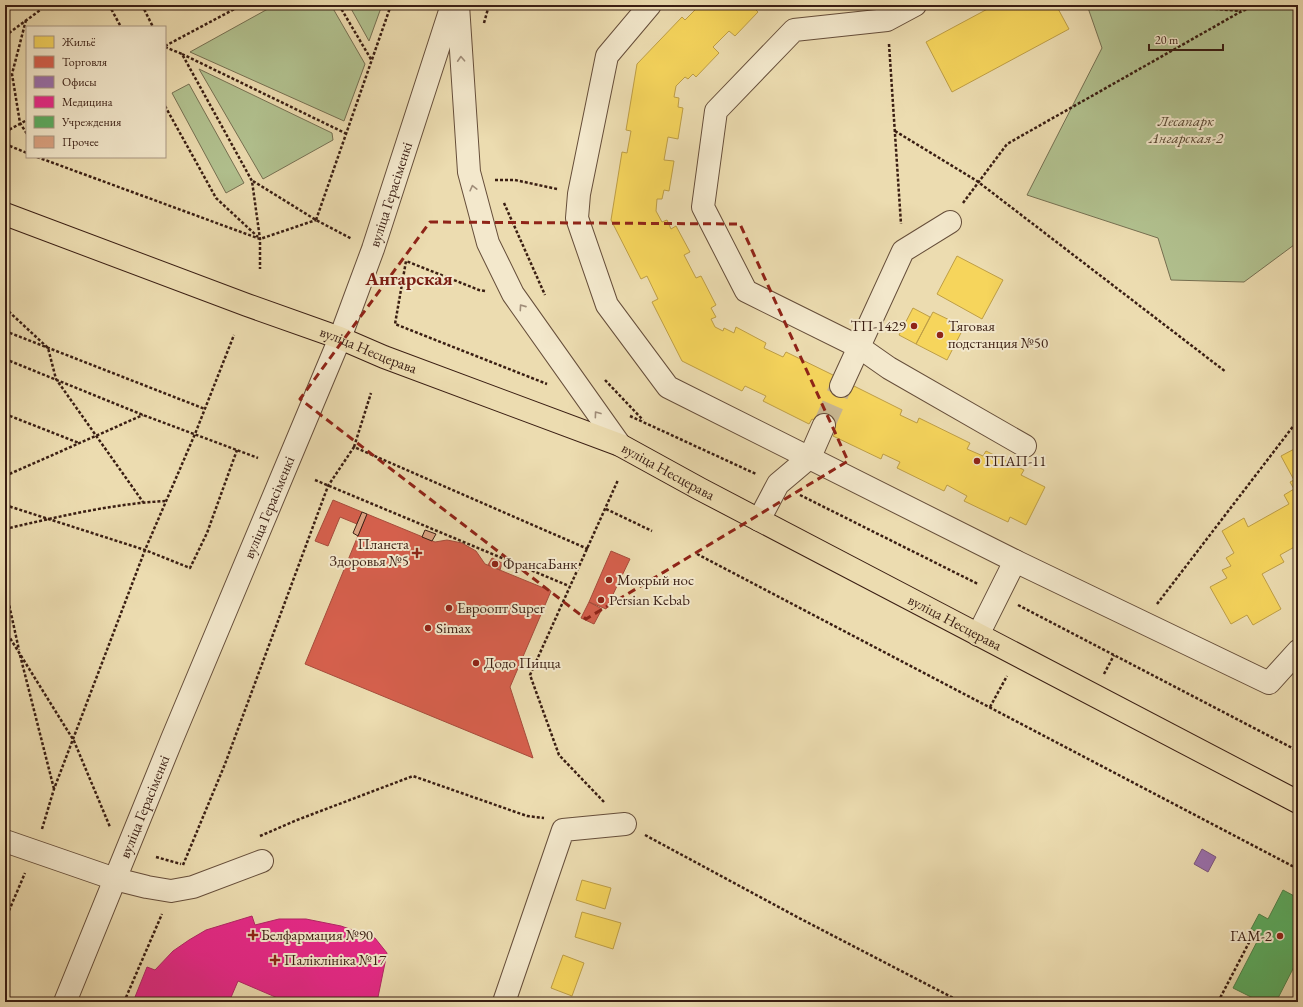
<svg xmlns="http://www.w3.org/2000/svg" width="1303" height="1007" font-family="'EB Garamond',serif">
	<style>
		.green { fill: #b2c290; stroke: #767052 }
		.homes { fill: #f6d55c; stroke: #be9e46 }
		.shops { fill: #d6604d; stroke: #a74c3c }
		.offices { fill: #9970ab; stroke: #7c577d }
		.health { fill: #e7298a; stroke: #b32666 }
		.public { fill: #5aae61; stroke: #50834a }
		.building { fill: #dba281; stroke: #3a1e13 }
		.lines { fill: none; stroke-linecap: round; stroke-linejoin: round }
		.minor-tunnel { stroke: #c8b691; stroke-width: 22; stroke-dasharray: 22 11; stroke-linecap: butt }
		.minor-casing { stroke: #664e3a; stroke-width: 24 }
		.major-casing { stroke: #3a1e13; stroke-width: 24 }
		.path { stroke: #3a1e13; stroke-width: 2.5; stroke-dasharray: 3 2; stroke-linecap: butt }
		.minor { stroke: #f3e8cc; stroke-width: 22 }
		.major { stroke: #ecdcb0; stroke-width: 22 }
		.oneway { stroke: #a08d79 }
		.marked { fill: none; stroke: #8f2418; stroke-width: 3; stroke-dasharray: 8 5; stroke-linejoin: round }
		.poi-dot { fill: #8f2418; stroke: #f3e8cc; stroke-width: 1.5 }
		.labels { text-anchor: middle; stroke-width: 4; stroke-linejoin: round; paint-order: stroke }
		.park-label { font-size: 15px; font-style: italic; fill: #584732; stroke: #f3e8cc }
		.street-label { font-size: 15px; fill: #3a1e13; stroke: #f3e8cc }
		.poi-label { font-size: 15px; fill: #3a1e13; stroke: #f3e8cc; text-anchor: start }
		.district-label { font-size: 19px; font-weight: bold; fill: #7a1f14; stroke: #f3e8cc }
	</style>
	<rect width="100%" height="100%" fill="#ecdcb0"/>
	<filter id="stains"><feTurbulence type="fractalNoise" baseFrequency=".005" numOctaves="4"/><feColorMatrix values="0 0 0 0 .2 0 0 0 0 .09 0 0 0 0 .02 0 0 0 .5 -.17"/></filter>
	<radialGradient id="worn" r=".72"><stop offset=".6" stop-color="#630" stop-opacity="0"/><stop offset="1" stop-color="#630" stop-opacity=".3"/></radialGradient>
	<path class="green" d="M275,5H331L365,64L344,121L190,52Z
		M349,5H382L369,41Z
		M1087,5H1298V242L1244,282L1171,280L1158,238L1027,195L1102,48Z
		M199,69L332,133L333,140L263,179Z
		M189,84L244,183L226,193L172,93Z"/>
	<path class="homes" d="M700,5H759L755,9L758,12L735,36L729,31L713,47L719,53L696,77L693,74L688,79L685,77L676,86L674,97L679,98L678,107L683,108L678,139L668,137L664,160L674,161L669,191L664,190L662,199H657L656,211L662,222L667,220L671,229L676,226L690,252L684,255L696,278L701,276L716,305L711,308L716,317L711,319L715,327L723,331L724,328L734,333L736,327L766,343L764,348L783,357L786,352L835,376L832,382L851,391L854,386L902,410L900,415L917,423L919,418L970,443L967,449L983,456L986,451L1024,470L1021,475L1045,487L1026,525L1010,517L1008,522L964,501L967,496L947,485L944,491L897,468L900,462L883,454L881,459L833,436L836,431L812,419L809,424L763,401L766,396L745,386L742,391L682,361L652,302L658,299L647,276L641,279L611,220L622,152L627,153L631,131L626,130L637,64L682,17L685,20Z
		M995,5H1056L1069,29L952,92L926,42Z
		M957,256L1003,280L982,319L937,294Z
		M913,308L930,317L916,344L899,335Z
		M933,312L964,327L947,360L916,344Z
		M1298,447V545L1280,555L1284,562L1262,574L1281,609L1253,625L1247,615L1231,624L1210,587L1227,578L1222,570L1231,566L1226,558L1234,553L1222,531L1244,518L1248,527L1289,504L1284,495L1294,489L1290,482L1294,480L1281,456Z
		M582,880L611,888L605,909L576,900Z
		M582,912L621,923L613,949L575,937Z
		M563,955L584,963L572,996L551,988Z"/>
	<path class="shops" d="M333,500L362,512L357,524L340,517L328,546L315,541Z
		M367,514L435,542L447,540L462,543L476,551L485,564L551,591L510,687L533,758L305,664Z
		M611,551L630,559L606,609L589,602Z
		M492,558L502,563L500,570L488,565Z
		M589,602L602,609L594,624L581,618Z"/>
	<path class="offices" d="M1202,849L1216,857L1208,872L1194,864Z"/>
	<path class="health" d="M252,916L255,925L279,919H306L341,926L375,938L387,953L377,1002H287L238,981L229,1002H133L147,967L155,970L173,951L189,940L206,930Z"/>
	<path class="public" d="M1283,890L1298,898V959L1276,1002H1261L1233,988L1261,934L1251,929L1259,914L1268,919Z"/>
	<path class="building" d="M362,512L367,514L358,536L353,533Z
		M425,530L436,534L432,541L422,537Z"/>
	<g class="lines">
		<path class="minor-tunnel" d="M824,425L841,386"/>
		<g class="minor-casing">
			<g id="minor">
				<path d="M458,5L469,172L488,243L513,294L620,445"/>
				<path d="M650,5L607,56L579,194L577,218L607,305L668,387L1015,561"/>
				<path d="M915,5L887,20L794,30L716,111L703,207L746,291L859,347L889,368L1025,446"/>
				<path d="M841,386L903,251L950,222"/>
				<path d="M759,520L778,484L810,457L824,425"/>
				<path d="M978,635L1015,561L1269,683L1298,651"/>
				<path d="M5,841L115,879L147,887L171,891L193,887L262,861"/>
				<path id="s1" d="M65,1002L172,739L340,338L373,249L452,5"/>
				<path d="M504,1002L563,830L625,824"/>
			</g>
		</g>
		<g class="major-casing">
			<g id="major">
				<path id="s2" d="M5,214L247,305L340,338L384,357L620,445L700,489L1298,802"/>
			</g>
		</g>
		<path class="path" d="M109,5L121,27
			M142,5L153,27
			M339,5L372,61
			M1170,5L1241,11
			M26,20L12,74L20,123L27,134
			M484,23L489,5
			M5,36L47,5
			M889,44L901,224
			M165,46L242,5
			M165,47L182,54L252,181L260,239V269
			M182,54L347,134
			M165,106L216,198L258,237
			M895,131L977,181L1226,372
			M5,132L27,120
			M5,144L27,153
			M37,157L260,239L316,220
			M495,180H515L557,189
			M253,181L316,220L352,239
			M504,203L545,295
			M963,203L1007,144L1242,11L1258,5
			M316,220L391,5
			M485,291L479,290L406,261L395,324L547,384
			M5,308L48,348L56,379L143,502
			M5,331L205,409
			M5,359L143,415L258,458
			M605,380L643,420
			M5,414L79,443
			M630,416L756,474
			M354,447L371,393
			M5,476L143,415
			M315,480L569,586
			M800,495L978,584
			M5,505L145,550L190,568L207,533L237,450
			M606,509L652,531
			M5,529C57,517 111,504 165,501
			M697,554L1298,869
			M5,586L19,650
			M1157,604L1298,420
			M1018,605L1298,751
			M5,630L74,741L110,827
			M20,655L54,789
			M1104,674L1114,655
			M990,707L1007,676
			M604,802L559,755L530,675L618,480
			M42,829L54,789L145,550L195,434L234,335
			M645,835L799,918L961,1002
			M260,836L297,820L413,776L527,816L544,818
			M156,857L181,864
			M183,865L225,764L328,486L354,447L588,549
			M5,920L25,873
			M124,1002L162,914
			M1218,1002L1255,931"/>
		<use href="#minor" class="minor"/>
		<use href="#major" class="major"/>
	</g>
	<defs><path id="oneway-chevron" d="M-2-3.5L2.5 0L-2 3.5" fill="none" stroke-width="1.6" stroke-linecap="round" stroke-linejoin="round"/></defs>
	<g class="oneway">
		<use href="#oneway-chevron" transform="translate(461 59) rotate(-93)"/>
		<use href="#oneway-chevron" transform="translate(473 188) rotate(-104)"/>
		<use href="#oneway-chevron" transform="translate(522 307) rotate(-125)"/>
		<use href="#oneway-chevron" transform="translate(597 414) rotate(-126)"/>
	</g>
	<path class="marked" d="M430,222L740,224L848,461L586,619L300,399Z"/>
	<g class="poi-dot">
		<circle cx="914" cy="326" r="4"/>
		<circle cx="940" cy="335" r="4"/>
		<circle cx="977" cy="461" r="4"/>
		<path d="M415 547h4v4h4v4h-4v4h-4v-4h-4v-4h4z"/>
		<circle cx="495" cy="564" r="4"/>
		<circle cx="609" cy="580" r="4"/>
		<circle cx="601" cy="600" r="4"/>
		<circle cx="449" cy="608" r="4"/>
		<circle cx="428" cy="628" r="4"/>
		<circle cx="476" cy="663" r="4"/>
		<path d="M251 929h4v4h4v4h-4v4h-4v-4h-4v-4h4z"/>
		<circle cx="1280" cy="936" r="4"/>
		<path d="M273 954h4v4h4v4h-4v4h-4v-4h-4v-4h4z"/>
	</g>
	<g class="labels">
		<g class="park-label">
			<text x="1186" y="126">Лесапарк<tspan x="1186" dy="17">Ангарская-2</tspan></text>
		</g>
		<g class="street-label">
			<text dy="5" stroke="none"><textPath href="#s1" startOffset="871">вуліца Герасіменкі</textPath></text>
			<text dy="5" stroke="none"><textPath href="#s2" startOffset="388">вуліца Несцерава</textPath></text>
			<text dy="5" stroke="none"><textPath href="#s2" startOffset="712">вуліца Несцерава</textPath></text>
			<text dy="5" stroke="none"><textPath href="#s1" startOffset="535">вуліца Герасіменкі</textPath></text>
			<text dy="5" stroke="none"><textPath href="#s2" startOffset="1036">вуліца Несцерава</textPath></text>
			<text dy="5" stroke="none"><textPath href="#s1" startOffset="211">вуліца Герасіменкі</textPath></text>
		</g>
		<g class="poi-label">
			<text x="906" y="331" text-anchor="end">ТП-1429</text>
			<text x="948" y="331">Тяговая<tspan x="948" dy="17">подстанция №50</tspan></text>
			<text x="985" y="466">ГПАП-11</text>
			<text x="409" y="549" text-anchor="end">Планета<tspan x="409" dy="17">Здоровья №5</tspan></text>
			<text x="503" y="569">ФрансаБанк</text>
			<text x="617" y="585">Мокрый нос</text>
			<text x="609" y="605">Persian Kebab</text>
			<text x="457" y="613">Евроопт Super</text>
			<text x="436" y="633">Simax</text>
			<text x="484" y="668">Додо Пицца</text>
			<text x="261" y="940">Белфармация №90</text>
			<text x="1272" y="941" text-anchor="end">ГАМ-2</text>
			<text x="284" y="965">Паліклініка №17</text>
		</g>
		<g class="district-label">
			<text x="409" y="285">Ангарская</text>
		</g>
	</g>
	<rect width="1303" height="1007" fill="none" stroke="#ecdcb0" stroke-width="20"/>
	<rect x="6" y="6" width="1291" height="995" fill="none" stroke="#3a1e13" stroke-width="2"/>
	<rect x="10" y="10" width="1283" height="987" fill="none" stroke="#3a1e13"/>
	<rect x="26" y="26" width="140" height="132" fill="#f3e8cc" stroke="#a99782"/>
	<rect x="34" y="36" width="20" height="12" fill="#f6d55c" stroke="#a99782"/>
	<text x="62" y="46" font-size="12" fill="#3a1e13">Жильё</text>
	<rect x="34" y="56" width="20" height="12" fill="#d6604d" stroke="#a99782"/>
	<text x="62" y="66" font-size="12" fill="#3a1e13">Торговля</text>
	<rect x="34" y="76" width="20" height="12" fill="#9970ab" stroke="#a99782"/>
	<text x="62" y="86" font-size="12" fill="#3a1e13">Офисы</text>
	<rect x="34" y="96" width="20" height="12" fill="#e7298a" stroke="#a99782"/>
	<text x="62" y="106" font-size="12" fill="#3a1e13">Медицина</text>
	<rect x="34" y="116" width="20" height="12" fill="#5aae61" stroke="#a99782"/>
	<text x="62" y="126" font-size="12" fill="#3a1e13">Учреждения</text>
	<rect x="34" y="136" width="20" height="12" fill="#dba281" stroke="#a99782"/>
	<text x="62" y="146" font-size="12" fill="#3a1e13">Прочее</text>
	<path d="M1149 44v6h74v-6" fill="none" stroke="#3a1e13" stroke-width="2"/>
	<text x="1155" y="44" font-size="12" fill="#3a1e13" stroke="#f3e8cc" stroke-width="3" paint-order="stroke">20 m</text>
	<rect width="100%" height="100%" filter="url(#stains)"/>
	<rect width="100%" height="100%" fill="url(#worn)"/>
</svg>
